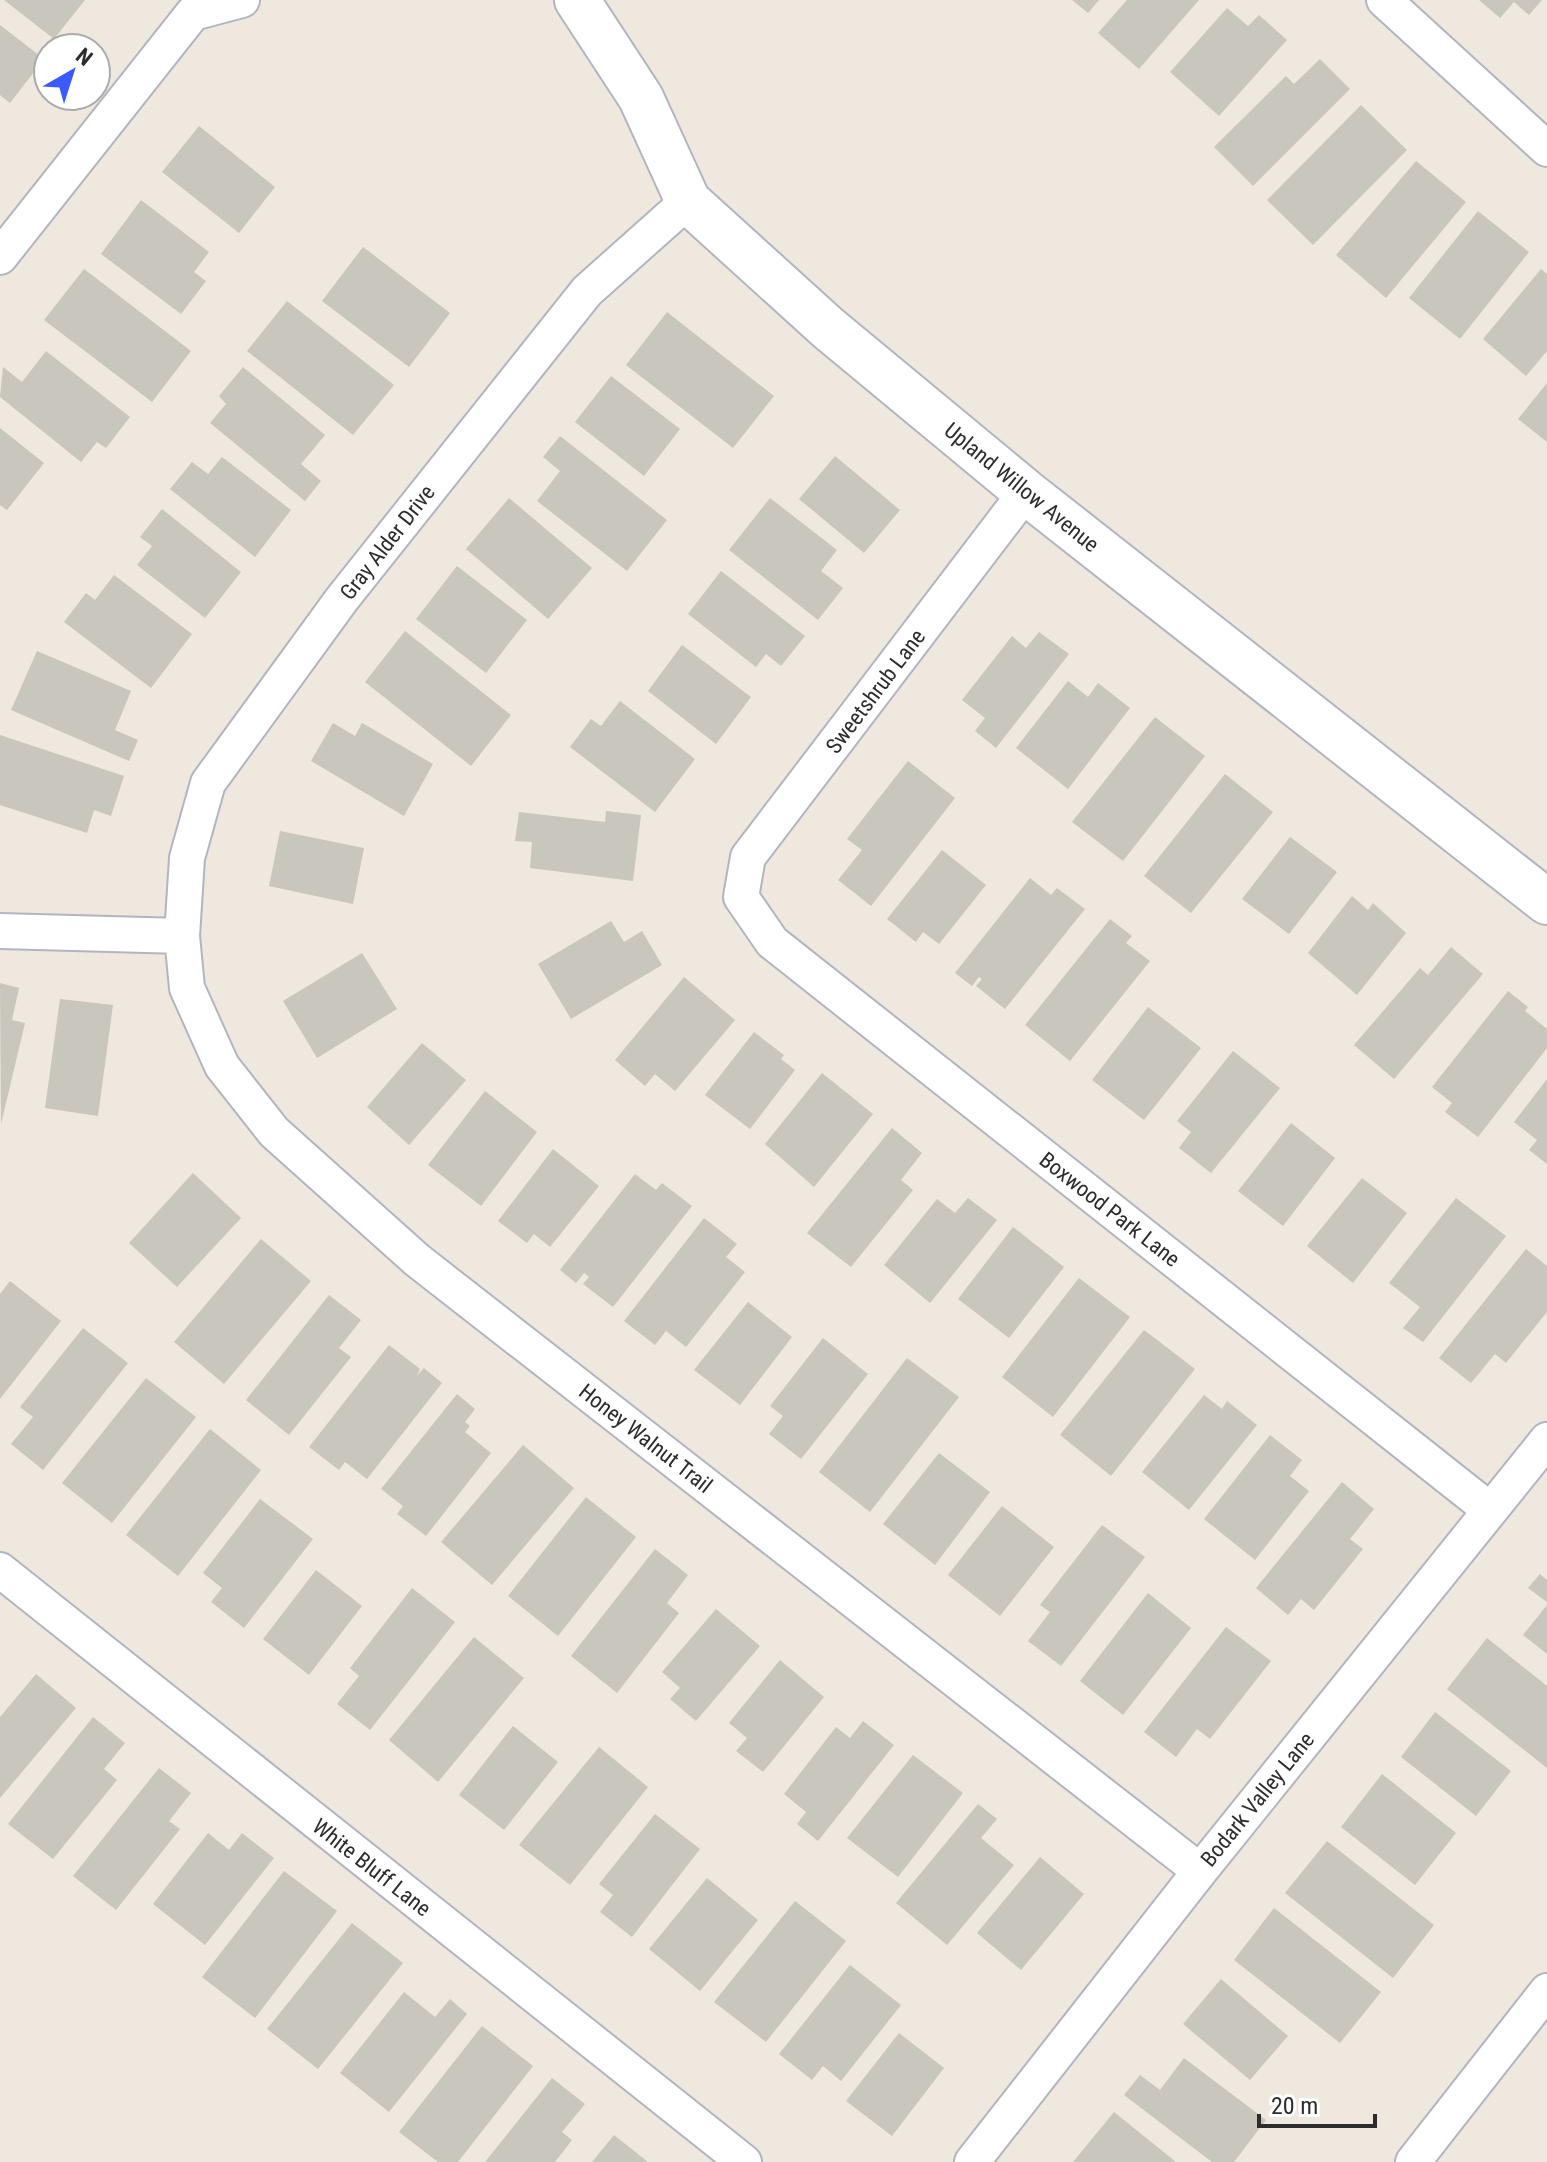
<svg xmlns="http://www.w3.org/2000/svg" width="1547" height="2162" font-family="'Roboto Condensed',sans-serif">
	<style>
		.building { fill: #c9c6bd }
		.lines { fill: none; stroke-linecap: round; stroke-linejoin: round }
		.street-casing { stroke: #b2b4c0; stroke-width: 38 }
		.secondary-casing { stroke: #b2b4c0; stroke-width: 48 }
		.street { stroke: #fff; stroke-width: 34 }
		.secondary { stroke: #fff; stroke-width: 44 }
		.labels { text-anchor: middle; stroke-width: 6; stroke-linejoin: round; paint-order: stroke }
		.street-label { font-size: 22px; fill: #2c2c2c; stroke: #fff }
	</style>
	<rect width="100%" height="100%" fill="#eee8de"/>
	<path class="building" d="M4,0H85L54,39Z
		M1072,0H1099L1088,13Z
		M1127,0H1199L1139,69L1098,33Z
		M1479,0H1542L1529,15L1514,2L1500,18Z
		M1227,8L1248,26L1259,15L1287,40L1219,116L1170,72Z
		M0,25L44,59L10,103L0,95Z
		M1320,59L1350,89L1253,186L1214,147L1286,76L1294,84Z
		M1361,105L1407,150L1313,245L1267,200Z
		M199,126L275,187L239,233L162,172Z
		M1416,161L1466,202L1386,298L1336,255Z
		M141,200L209,252L194,272L206,281L181,314L101,254Z
		M1478,211L1529,252L1460,339L1409,298Z
		M363,247L450,313L409,367L322,301Z
		M84,269L191,351L152,402L44,320Z
		M1541,269L1547,274V351L1526,376L1483,339Z
		M287,301L394,385L353,435L247,351Z
		M667,312L774,396L733,448L626,365Z
		M46,351L130,417L106,448L97,442L81,462L0,397L3,367L22,382Z
		M243,367L325,435L301,464L321,481L305,501L210,423L226,404L219,396Z
		M611,376L680,429L644,476L575,422Z
		M1547,383V442L1518,419Z
		M0,428L44,463L7,510L0,505Z
		M560,436L667,520L627,571L537,501L560,471L543,457Z
		M835,456L900,510L864,553L799,499Z
		M222,457L291,510L255,557L170,489L192,462L208,474Z
		M509,498L592,568L548,619L466,549Z
		M770,498L837,550L821,571L843,588L818,620L729,550Z
		M162,509L241,572L205,618L137,565L152,546L140,537Z
		M457,566L527,620L486,673L416,619Z
		M721,571L805,636L781,666L766,654L756,667L688,614Z
		M114,575L192,634L151,688L64,622L86,593L95,600Z
		M405,631L511,715L471,766L365,682Z
		M1039,632L1069,654L996,748L975,731L985,718L962,700L1012,636L1026,648Z
		M682,645L751,697L716,744L648,691Z
		M37,651L131,691L115,730L138,740L129,761L11,710Z
		M1068,681L1088,697L1098,683L1130,708L1068,789L1016,748Z
		M620,701L695,759L655,812L570,747L591,719L601,726Z
		M1155,717L1205,756L1123,861L1072,822Z
		M333,723L355,736L362,723L433,764L404,816L311,761Z
		M0,735L124,776L111,816L94,810L87,833L0,805Z
		M908,761L955,798L871,906L838,880L862,850L847,839Z
		M1225,774L1273,812L1191,913L1144,876Z
		M606,811L641,815L633,881L530,868L532,842L515,841L519,812L605,822Z
		M280,831L364,848L353,904L269,886Z
		M1290,837L1337,872L1289,934L1242,899Z
		M942,850L986,885L939,944L923,932L916,942L887,919Z
		M1030,878L1051,895L1057,888L1085,909L1005,1009L976,986L982,979L979,977L972,986L955,973Z
		M1352,896L1368,910L1373,903L1406,933L1357,995L1308,953Z
		M1110,919L1132,936L1126,943L1150,961L1070,1061L1025,1025Z
		M611,921L624,942L642,931L662,965L571,1019L538,964Z
		M1451,947L1483,974L1394,1079L1354,1045L1420,968L1428,975Z
		M362,953L397,1009L317,1058L283,1001Z
		M684,977L735,1020L675,1091L655,1074L645,1086L615,1060Z
		M0,983L19,988L12,1020L25,1023L1,1124Z
		M1508,991L1528,1007L1525,1011L1547,1029V1048L1478,1137L1445,1112L1452,1103L1432,1087Z
		M60,999L113,1005L98,1116L45,1108Z
		M1148,1007L1201,1048L1144,1120L1092,1080Z
		M754,1032L784,1055L781,1059L795,1070L750,1129L705,1095Z
		M422,1043L466,1080L409,1145L367,1107Z
		M1233,1051L1280,1088L1211,1173L1179,1148L1191,1132L1177,1121Z
		M822,1073L873,1114L814,1187L765,1144Z
		M1547,1079V1164L1529,1150L1537,1140L1514,1122Z
		M485,1091L537,1132L481,1206L428,1165Z
		M1291,1123L1335,1158L1283,1226L1238,1191Z
		M892,1128L922,1153L901,1180L913,1190L851,1267L807,1233Z
		M553,1149L599,1186L550,1247L534,1234L527,1243L498,1221Z
		M193,1173L241,1218L177,1287L129,1243Z
		M635,1174L656,1190L662,1183L692,1206L613,1307L583,1284L589,1277L584,1273L576,1283L560,1270Z
		M1362,1178L1407,1213L1353,1283L1307,1246Z
		M968,1198L997,1220L930,1303L884,1265L937,1199L955,1213Z
		M1456,1198L1506,1236L1423,1342L1403,1328L1420,1307L1389,1283Z
		M704,1218L737,1244L726,1257L745,1272L686,1347L666,1331L655,1345L624,1321Z
		M1013,1227L1064,1267L1009,1338L958,1299Z
		M261,1239L311,1281L224,1384L174,1342Z
		M1526,1249L1547,1266V1312L1506,1363L1495,1354L1471,1383L1439,1358Z
		M1079,1278L1130,1317L1053,1417L1002,1377Z
		M10,1281L61,1321L0,1399V1294Z
		M329,1295L361,1320L339,1348L351,1357L289,1435L246,1400Z
		M748,1302L792,1337L740,1405L694,1370Z
		M83,1328L128,1363L43,1470L11,1444L33,1417L20,1407Z
		M1144,1330L1195,1369L1111,1476L1060,1435Z
		M823,1338L868,1374L801,1459L769,1434L783,1416L770,1406Z
		M389,1345L420,1369L417,1376L424,1368L442,1383L367,1479L345,1462L339,1470L309,1447Z
		M907,1358L959,1397L870,1512L819,1472Z
		M146,1378L196,1417L112,1523L62,1483Z
		M457,1394L475,1409L465,1422L470,1426L465,1432L491,1453L426,1536L397,1514L403,1506L381,1489Z
		M1204,1395L1222,1409L1227,1401L1257,1425L1189,1510L1142,1472Z
		M210,1429L261,1470L178,1576L126,1535Z
		M1270,1435L1302,1460L1290,1476L1309,1491L1255,1560L1204,1519Z
		M523,1445L574,1488L492,1585L441,1542Z
		M939,1453L990,1492L935,1565L883,1524Z
		M1342,1482L1374,1509L1350,1539L1363,1549L1314,1610L1301,1599L1288,1615L1256,1588Z
		M586,1497L636,1537L558,1636L508,1596Z
		M260,1499L313,1539L244,1628L211,1602L222,1588L203,1573Z
		M1002,1506L1054,1547L1000,1616L948,1575Z
		M1102,1525L1145,1557L1061,1666L1028,1641L1050,1612L1040,1605Z
		M655,1549L688,1575L667,1603L679,1613L617,1693L571,1656Z
		M316,1570L362,1606L309,1675L263,1639Z
		M1540,1574L1547,1580V1602L1528,1588Z
		M412,1588L455,1622L370,1730L337,1704L359,1676L350,1668Z
		M1148,1593L1191,1628L1123,1715L1080,1681Z
		M1547,1605V1654L1523,1635Z
		M716,1609L760,1646L696,1721L670,1699L680,1688L662,1672Z
		M1226,1627L1271,1661L1210,1739L1197,1729L1176,1757L1144,1732Z
		M474,1637L524,1678L438,1782L389,1740Z
		M1487,1638L1547,1686V1768L1447,1689Z
		M780,1660L824,1697L763,1772L736,1751L747,1738L729,1723Z
		M36,1674L76,1708L0,1798V1717Z
		M1435,1712L1511,1771L1476,1816L1401,1757Z
		M93,1717L125,1743L104,1769L117,1780L53,1859L8,1824Z
		M863,1721L894,1745L818,1841L797,1824L806,1812L784,1794L836,1727L850,1738Z
		M513,1726L558,1762L504,1830L459,1795Z
		M599,1747L648,1787L570,1885L519,1845Z
		M913,1755L963,1793L898,1877L847,1838Z
		M159,1768L191,1793L169,1821L180,1829L116,1910L73,1876Z
		M1382,1774L1456,1833L1415,1885L1341,1827Z
		M978,1804L997,1819L981,1838L1014,1865L947,1945L896,1903Z
		M655,1814L700,1849L632,1937L600,1912L613,1895L599,1884Z
		M208,1833L229,1850L242,1833L274,1858L205,1945L153,1904Z
		M1327,1841L1434,1925L1393,1978L1285,1893Z
		M1040,1857L1084,1894L1021,1970L977,1933Z
		M284,1871L337,1911L255,2018L202,1977Z
		M707,1878L758,1920L700,1991L649,1949Z
		M795,1901L846,1941L766,2042L714,2002Z
		M1274,1908L1381,1992L1340,2043L1234,1960Z
		M352,1923L403,1963L318,2069L267,2029Z
		M850,1965L901,2005L841,2081L823,2066L812,2080L779,2054Z
		M1221,1979L1288,2036L1250,2080L1183,2024Z
		M404,1992L435,2017L450,1999L467,2014L389,2112L340,2073Z
		M482,2026L533,2066L458,2162H438L399,2132Z
		M899,2033L944,2068L892,2136L846,2101Z
		M1184,2058L1266,2120L1234,2162H1212L1124,2095L1140,2075L1160,2090Z
		M552,2078L585,2104L562,2132L572,2140L555,2162H485Z
		M1114,2112L1176,2162H1073Z
		M614,2135L648,2162H592Z"/>
	<g class="lines">
		<g class="street-casing">
			<path id="street" d="M1384,0L1547,149
				M688,201L587,291L342,599L208,783L187,858L182,936L187,988L222,1066L274,1132L417,1260L1200,1871
				M0,257L193,13L242,0
				M1026,492L748,857L741,897L772,942L1490,1510
				M0,931L182,936
				M0,1570L744,2162
				M972,2162L1200,1871L1547,1440
				M1413,2162L1547,1991"/>
		</g>
		<g class="secondary-casing">
			<path id="secondary" d="M577,0L641,98L688,201L828,328L1026,492L1547,902"/>
		</g>
		<use href="#street" class="street"/>
		<use href="#secondary" class="secondary"/>
	</g>
	<g class="labels">
		<g class="street-label">
			<text transform="translate(1022 487) rotate(39)" y="8">Upland Willow Avenue</text>
			<text transform="translate(387 542) rotate(-52)" y="8">Gray Alder Drive</text>
			<text transform="translate(875 691) rotate(-53)" y="8">Sweetshrub Lane</text>
			<text transform="translate(1110 1209) rotate(38)" y="8">Boxwood Park Lane</text>
			<text transform="translate(646 1438) rotate(38)" y="8">Honey Walnut Trail</text>
			<text transform="translate(1257 1799) rotate(-51)" y="8">Bodark Valley Lane</text>
			<text transform="translate(372 1867) rotate(38)" y="8">White Bluff Lane</text>
		</g>
	</g>
	<g transform="translate(72 72) rotate(39)"><circle r="38" fill="#ffffff" stroke="#ababab" stroke-width="2"/>
	<path d="M0-6L14 30L0 20L-14 30Z" fill="#3b5aff"/>
	<text y="-12" font-size="22" font-weight="bold" text-anchor="middle" fill="#2c2c2c">N</text>
	</g>
	<path d="M1259 2114v12h116v-12" fill="none" stroke="#2c2c2c" stroke-width="4"/>
	<text x="1271" y="2114" font-size="24" fill="#2c2c2c" stroke="#ffffff" stroke-width="6" paint-order="stroke">20 m</text>
</svg>
